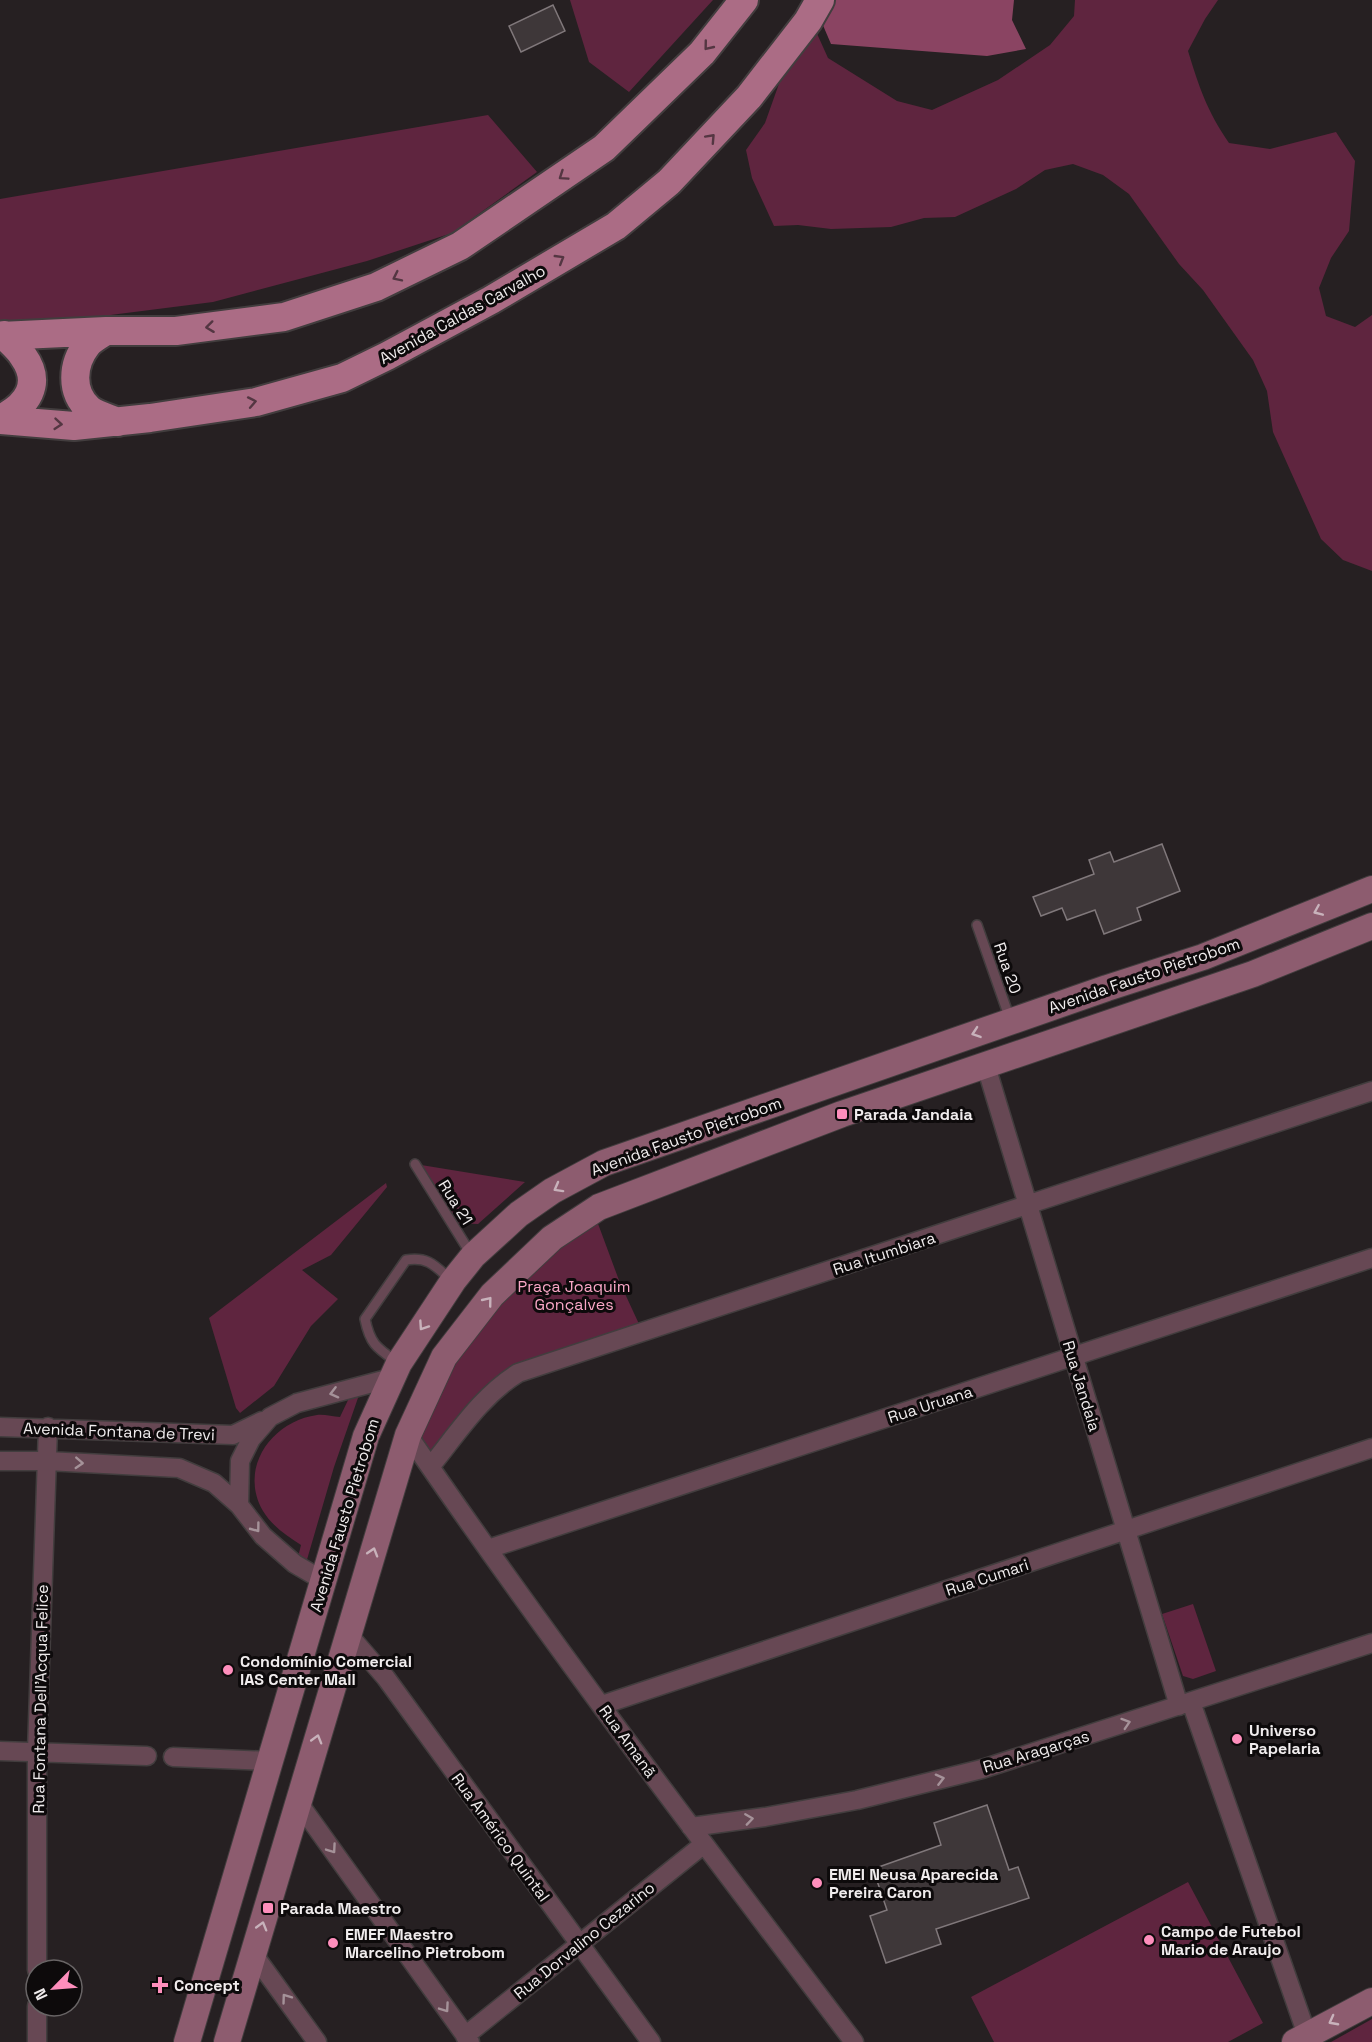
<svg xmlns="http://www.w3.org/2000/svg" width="1372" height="2042" font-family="'Space Grotesk',sans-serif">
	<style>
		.green { fill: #5f253f }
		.water { fill: #8a4462 }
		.building { fill: #3e3739; stroke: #80787b; stroke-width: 1.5 }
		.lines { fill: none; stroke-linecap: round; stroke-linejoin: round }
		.service-casing { stroke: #423d3e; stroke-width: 12 }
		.minor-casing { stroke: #423d3e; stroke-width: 21 }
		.secondary-casing { stroke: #423d3e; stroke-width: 28 }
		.primary-casing { stroke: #423d3e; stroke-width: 32 }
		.service { stroke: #674854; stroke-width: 9 }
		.minor { stroke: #674854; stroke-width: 18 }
		.secondary { stroke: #8d5c6f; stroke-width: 26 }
		.primary { stroke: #ab6c85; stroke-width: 28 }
		.oneway { stroke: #543642 }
		.oneway2 { stroke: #c8b2bb }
		.oneway3 { stroke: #a59299 }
		.poi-dot { fill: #fe8ebc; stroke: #0d0a0b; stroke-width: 2 }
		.labels { text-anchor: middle; stroke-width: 6; stroke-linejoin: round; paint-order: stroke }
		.street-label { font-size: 16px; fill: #f0eced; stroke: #0d0a0b }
		.poi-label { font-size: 16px; font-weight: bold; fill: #f0eced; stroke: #0d0a0b; text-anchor: start }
		.park-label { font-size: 16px; fill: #faa7c7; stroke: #0d0a0b }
	</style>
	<rect width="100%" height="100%" fill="#262022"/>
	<path class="green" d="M570,0H713L629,92L589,62Z
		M1075,0H1218L1205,19L1188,51C1199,87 1207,111 1229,143L1270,149L1336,132L1355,161L1349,231L1331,258L1319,288L1326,316L1355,327L1372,315V571L1343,560L1321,539L1273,432L1267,391L1253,360L1203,290L1179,264L1129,194L1103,175L1073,164L1045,170L1016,189L955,217L924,218L891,227L831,229L798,225L774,226L752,178L746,150L765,123L791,50L814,27L828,58L897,101L932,110L998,80L1050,45L1074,16Z
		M488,115L537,172L452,233L367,261L213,302L0,329V199Z
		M415,1164L525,1182L478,1224L452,1223Z
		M386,1183L387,1187L331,1255L302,1270L338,1299L311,1326L274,1386L240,1413L236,1408L209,1318Z
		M597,1221L620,1283L639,1324L514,1366L430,1457L415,1435L454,1360L495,1310L537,1264Z
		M359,1395L334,1467L306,1563L298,1557L301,1545C287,1536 272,1526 263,1511C238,1468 272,1421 317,1415C324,1414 333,1417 340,1417L349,1398Z
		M1193,1604L1216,1671L1193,1679L1183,1676L1162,1614Z
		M1188,1882L1263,2023L1228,2042H994L971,1997Z
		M1372,2019V2042H1331Z"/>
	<path class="water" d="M830,0H1014L1012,20L1026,49L987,56L831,44L819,16Z"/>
	<path class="building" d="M553,5L565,31L521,52L509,26Z
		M1162,844L1180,891L1137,908L1141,920L1104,934L1095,910L1067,920L1062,908L1041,916L1033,897L1094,874L1089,860L1110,852L1114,862Z
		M987,1805L1009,1870L1018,1867L1029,1898L936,1929L941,1944L886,1963L870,1916L887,1910L873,1869L941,1845L934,1823Z"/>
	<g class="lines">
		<g class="service-casing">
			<path id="service" d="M977,925L1010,1019
				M415,1164L471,1254
				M397,1362C377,1348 370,1344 365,1319L406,1260C429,1256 436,1267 452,1281"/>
		</g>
		<g class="minor-casing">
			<path id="minor" d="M986,1066L1179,1706
				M0,1427L233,1435L262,1421
				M408,1435C550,1642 702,1842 854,2042
				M0,1461H47L179,1468L214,1483L239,1505
				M430,1467C457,1434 481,1396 518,1373L1372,1091
				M488,1549L1372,1258
				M324,1581L295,1564L263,1536L239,1505L240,1461L251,1439L270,1417L297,1403L391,1378
				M348,1634L386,1678L651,2042
				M1191,1702L1307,2035
				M602,1705L1372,1448
				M0,1751L147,1756
				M173,1757L270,1761
				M298,1802L470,2042
				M691,1827L765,1817L857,1800L982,1769L1372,1643
				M254,1955L317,2042
				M37,1970V1751L48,1427
				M465,2036L704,1844
				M37,2042V2006"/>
		</g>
		<g class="secondary-casing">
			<path id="secondary" d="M187,2042L366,1436L399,1363L453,1281L473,1256L519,1214L552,1191L604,1163L1107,988L1203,957L1372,889
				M227,2042L408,1435L444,1357L492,1295L552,1238L599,1207L842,1114L1253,974L1372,926
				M1295,2042L1372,2001"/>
		</g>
		<g class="primary-casing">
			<path id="primary" d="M106,331C100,335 92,339 87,345C72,364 70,392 89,409C96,415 109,418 118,422
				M0,336L106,331H176L284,317L376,287L460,246L604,148L702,53L744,0
				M0,419C27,406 43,384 23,356C18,348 10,342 4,335
				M0,420L74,426L150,418L256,402L342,378L387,356L491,300L616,226L669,182L749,97L808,21L820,0"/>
		</g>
		<use href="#service" class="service"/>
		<use href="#minor" class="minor"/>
		<use href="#secondary" class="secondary"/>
		<use href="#primary" class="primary"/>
	</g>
	<defs><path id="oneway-chevron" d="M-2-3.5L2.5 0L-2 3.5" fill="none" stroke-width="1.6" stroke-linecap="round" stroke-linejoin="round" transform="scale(1.5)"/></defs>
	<g class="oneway">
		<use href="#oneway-chevron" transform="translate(708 46) rotate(129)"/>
		<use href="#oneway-chevron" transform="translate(711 138) rotate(-47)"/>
		<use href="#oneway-chevron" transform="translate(563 176) rotate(146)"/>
		<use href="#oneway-chevron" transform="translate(560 259) rotate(-31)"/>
		<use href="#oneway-chevron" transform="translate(397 277) rotate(154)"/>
		<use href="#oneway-chevron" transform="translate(210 327) rotate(173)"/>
		<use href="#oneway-chevron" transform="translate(252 402) rotate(-11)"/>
		<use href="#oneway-chevron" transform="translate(58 424) rotate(5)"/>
	</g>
	<g class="oneway2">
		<use href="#oneway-chevron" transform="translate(1318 911) rotate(157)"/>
		<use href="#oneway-chevron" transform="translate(976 1033) rotate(161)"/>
		<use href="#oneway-chevron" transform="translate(558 1188) rotate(151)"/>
		<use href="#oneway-chevron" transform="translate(488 1301) rotate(-51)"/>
		<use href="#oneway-chevron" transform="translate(423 1326) rotate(124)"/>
		<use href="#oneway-chevron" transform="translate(373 1552) rotate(-73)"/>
		<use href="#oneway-chevron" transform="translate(317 1739) rotate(-74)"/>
		<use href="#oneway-chevron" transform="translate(262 1926) rotate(-74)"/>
		<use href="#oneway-chevron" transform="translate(1333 2021) rotate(152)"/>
	</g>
	<g class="oneway3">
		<use href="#oneway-chevron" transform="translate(334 1393) rotate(166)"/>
		<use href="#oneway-chevron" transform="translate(79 1463) rotate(3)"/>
		<use href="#oneway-chevron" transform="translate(256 1528) rotate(53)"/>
		<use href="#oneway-chevron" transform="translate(1126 1723) rotate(-18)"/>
		<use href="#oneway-chevron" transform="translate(940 1779) rotate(-14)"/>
		<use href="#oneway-chevron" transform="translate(749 1819) rotate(-8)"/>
		<use href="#oneway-chevron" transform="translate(332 1849) rotate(55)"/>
		<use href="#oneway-chevron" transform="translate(286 1998) rotate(-126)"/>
		<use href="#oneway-chevron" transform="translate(445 2008) rotate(55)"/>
	</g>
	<g class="poi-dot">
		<rect x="836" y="1108" width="12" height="12" rx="3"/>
		<circle cx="228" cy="1670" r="6"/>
		<circle cx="1237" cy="1739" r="6"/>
		<circle cx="817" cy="1883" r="6"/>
		<rect x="262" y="1902" width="12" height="12" rx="3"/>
		<circle cx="1149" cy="1940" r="6"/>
		<circle cx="333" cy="1943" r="6"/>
		<path d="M157 1976h6v6h6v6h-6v6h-6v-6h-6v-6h6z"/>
	</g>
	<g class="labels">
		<g class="street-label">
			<text transform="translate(462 314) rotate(-29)" y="6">Avenida Caldas Carvalho</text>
			<text transform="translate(1008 968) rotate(71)" y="6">Rua 20</text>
			<text transform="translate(1144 975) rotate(-19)" y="6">Avenida Fausto Pietrobom</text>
			<text transform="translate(686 1136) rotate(-20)" y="6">Avenida Fausto Pietrobom</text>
			<text transform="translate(456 1202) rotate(58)" y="6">Rua 21</text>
			<text transform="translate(884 1253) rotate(-18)" y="6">Rua Itumbiara</text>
			<text transform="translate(1082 1386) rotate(73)" y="6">Rua Jandaia</text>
			<text transform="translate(930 1404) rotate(-18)" y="6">Rua Uruana</text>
			<text transform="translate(119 1431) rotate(2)" y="6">Avenida Fontana de Trevi</text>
			<text transform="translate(344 1515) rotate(-73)" y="6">Avenida Fausto Pietrobom</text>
			<text transform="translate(987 1577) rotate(-18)" y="6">Rua Cumari</text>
			<text transform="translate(40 1699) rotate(-89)" y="6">Rua Fontana Dell'Acqua Felice</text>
			<text transform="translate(628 1741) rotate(54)" y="6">Rua Amanã</text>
			<text transform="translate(1036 1751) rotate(-17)" y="6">Rua Aragarças</text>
			<text transform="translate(501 1837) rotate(54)" y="6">Rua Américo Quintal</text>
			<text transform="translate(584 1940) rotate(-39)" y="6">Rua Dorvalino Cezarino</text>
		</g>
		<g class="poi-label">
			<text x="854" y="1120">Parada Jandaia</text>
			<text x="240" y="1667">Condomínio Comercial<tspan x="240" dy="18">IAS Center Mall</tspan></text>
			<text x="1249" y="1736">Universo<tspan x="1249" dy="18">Papelaria</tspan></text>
			<text x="829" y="1880">EMEI Neusa Aparecida<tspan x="829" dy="18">Pereira Caron</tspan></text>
			<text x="280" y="1914">Parada Maestro</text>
			<text x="1161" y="1937">Campo de Futebol<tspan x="1161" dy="18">Mario de Araujo</tspan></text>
			<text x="345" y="1940">EMEF Maestro<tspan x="345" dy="18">Marcelino Pietrobom</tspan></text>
			<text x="174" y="1991">Concept</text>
		</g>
		<g class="park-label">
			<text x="574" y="1292">Praça Joaquim<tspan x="574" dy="18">Gonçalves</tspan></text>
		</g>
	</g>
	<g transform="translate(54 1988) rotate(245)"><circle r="28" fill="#0d0a0b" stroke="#686465" stroke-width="1.5"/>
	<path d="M0-4.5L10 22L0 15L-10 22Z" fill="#fe8ebc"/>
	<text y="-9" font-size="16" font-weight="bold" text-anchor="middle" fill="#f0eced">N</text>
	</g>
</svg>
